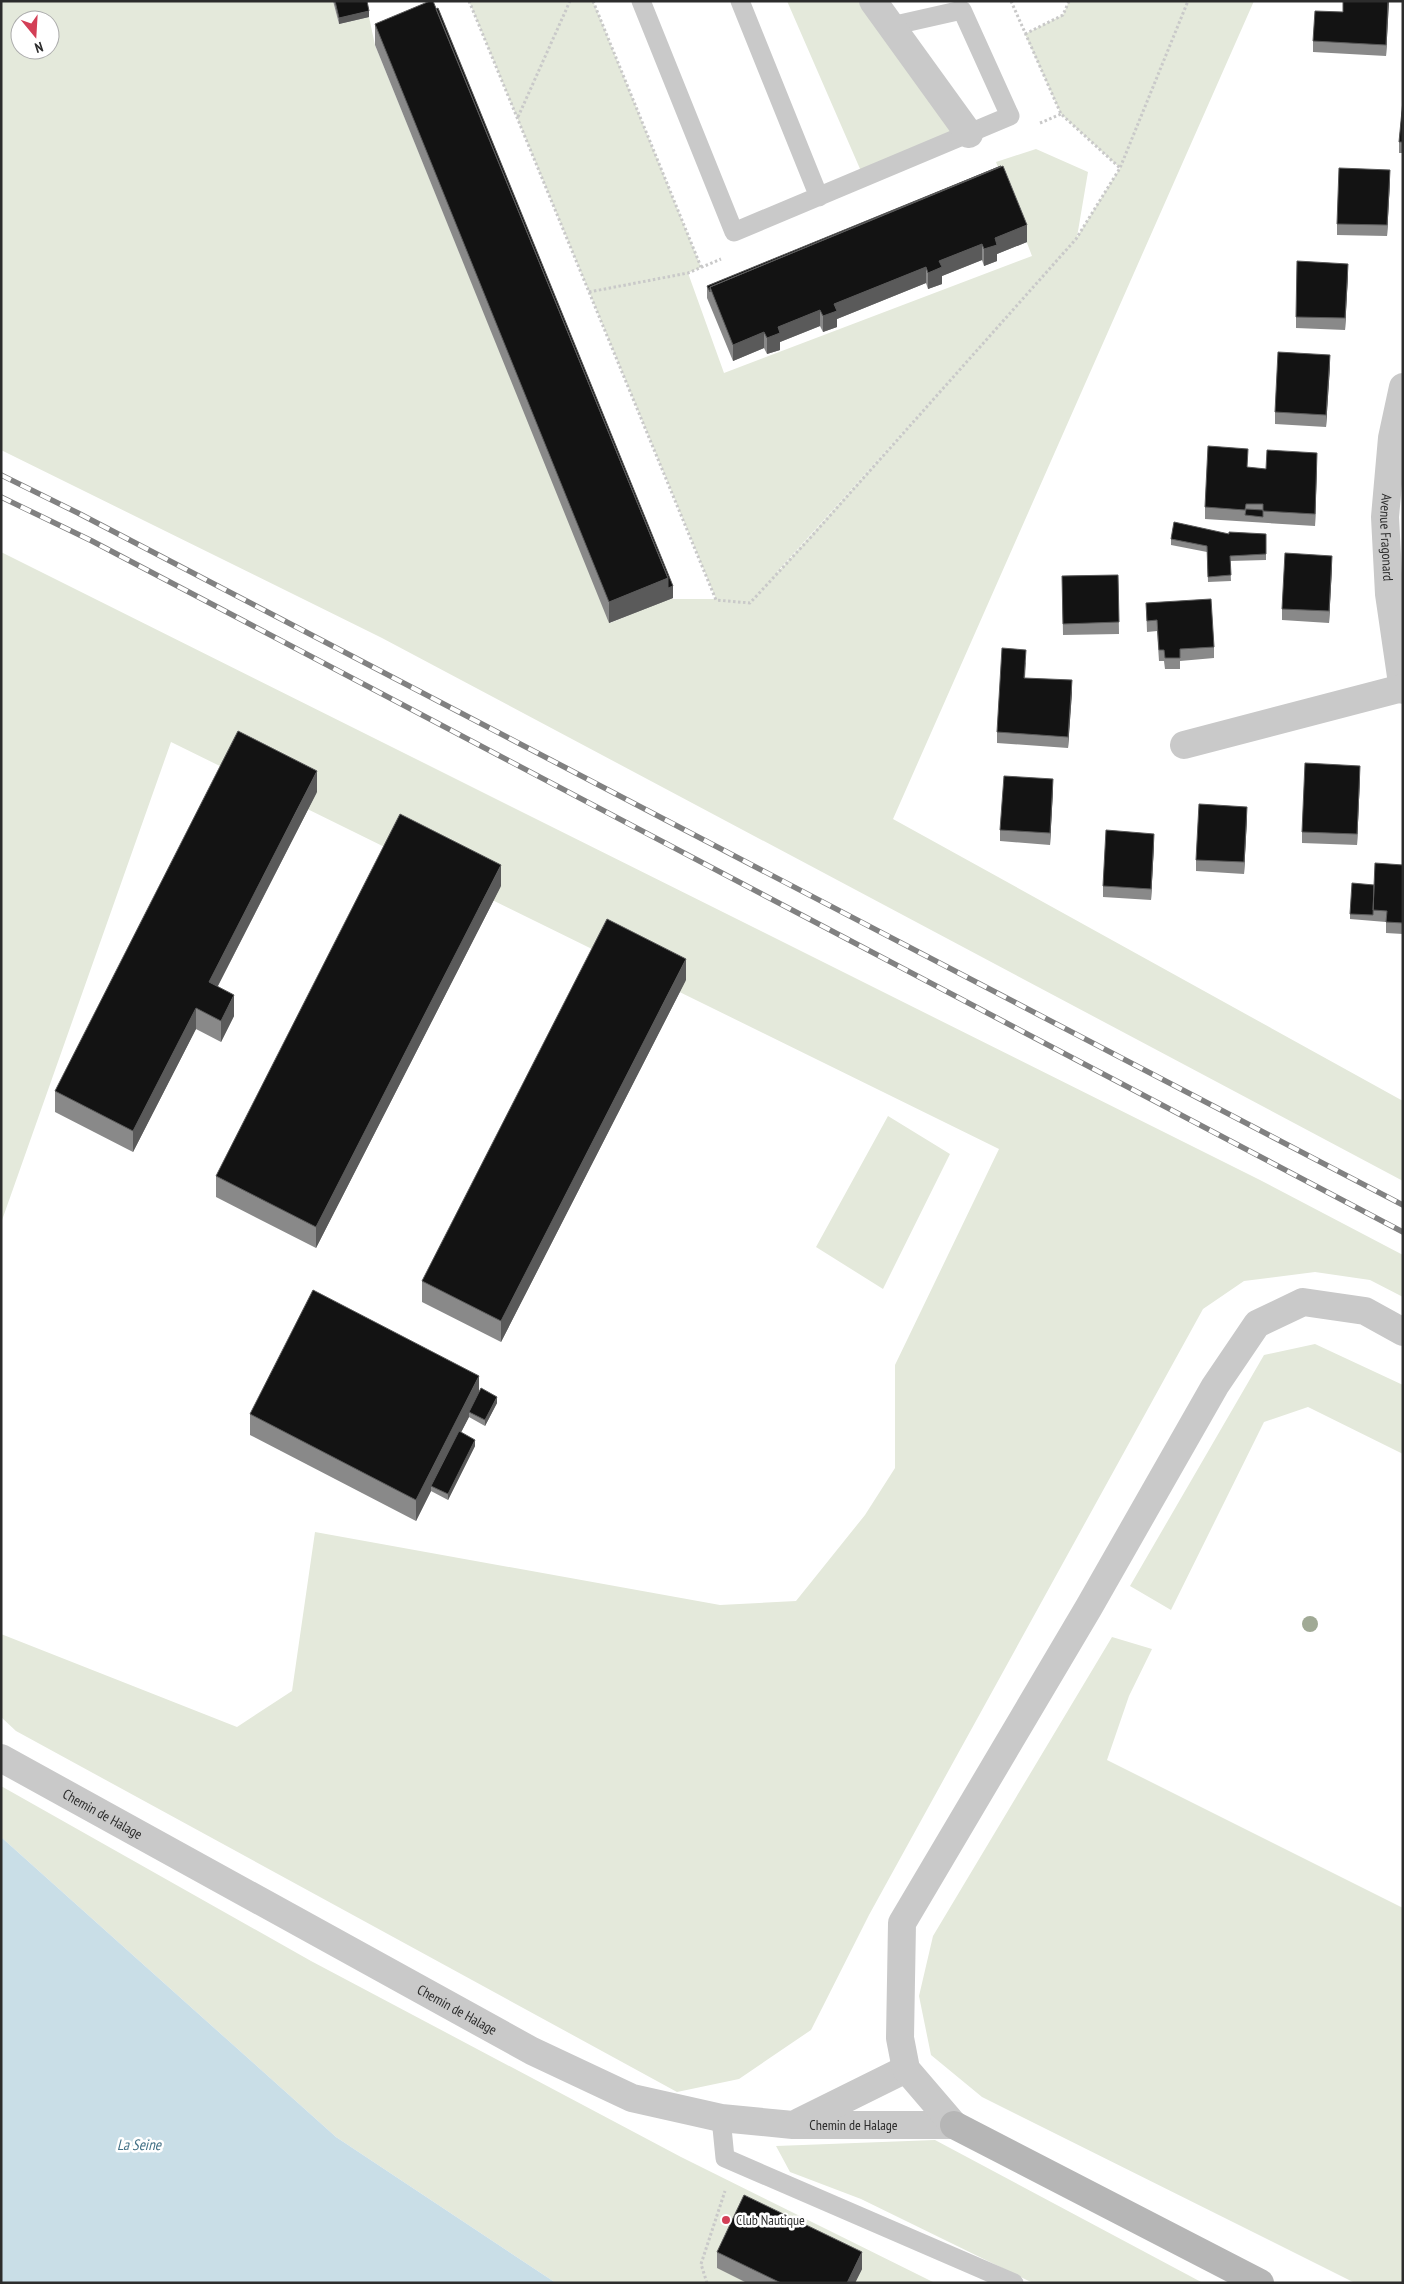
<svg xmlns="http://www.w3.org/2000/svg" width="1404" height="2284" font-family="'PT Sans Narrow',sans-serif">
	<style>
		.green { fill: #e4e9db; fill-rule: evenodd }
		.water { fill: #c9dee7 }
		.lines { fill: none; stroke-linecap: round; stroke-linejoin: round }
		.path { stroke: #c9c9c9; stroke-width: 3; stroke-dasharray: 2.5 2.5; stroke-linecap: butt }
		.service { stroke: #c9c9c9; stroke-width: 19 }
		.minor { stroke: #c9c9c9; stroke-width: 28 }
		.tertiary { stroke: #c9c9c9; stroke-width: 28 }
		.secondary { stroke: #b6b6b6; stroke-width: 28 }
		.rail-casing { stroke: #818181; stroke-width: 5.5 }
		.rail { stroke: #fff; stroke-width: 4; stroke-dasharray: 11; stroke-linecap: butt }
		.tree { fill: #a0a995 }
		.wall { fill: #898989 }
		.shaded-wall { fill: #5a5a5a }
		.building { fill: #131313; stroke: #5a5a5a }
		.poi-dot { fill: #d33f56; stroke: #fff; stroke-width: 2 }
		.labels { text-anchor: middle; stroke-width: 5; stroke-linejoin: round; paint-order: stroke }
		.street-label { font-size: 14px; fill: #2c2c2c; stroke: #fff }
		.poi-label { font-size: 14px; fill: #2c2c2c; stroke: #fff; text-anchor: start }
		.water-label { font-size: 15px; font-style: italic; fill: #437186; stroke: #fff }
	</style>
	<rect width="100%" height="100%" fill="#fff"/>
	<path class="green" d="M1,1H333L339,24L369,17L375,45L610,623L668,599H716L469,1H593L701,267L688,273L724,373L1032,256L996,162L1036,149L1088,172L1077,237L1120,168L1061,114L1025,34L1063,15L1069,1H1254L893,819L1403,1101V1181L382,638L1,450ZM20,20H50V50H20ZM952,377L778,572H777Z
		M787,1H873L969,134L864,178Z
		M1,552L1260,1180L1403,1255V1297L1370,1280L1315,1272L1244,1281L1203,1309L869,1915L811,2030L739,2079L677,2092L16,1731L1,1717V1634L237,1727L292,1691L315,1532L720,1605L796,1601L865,1515L895,1468V1365L999,1149L171,742L1,1223Z
		M888,1116L950,1154L883,1289L816,1247Z
		M1315,1344L1403,1385V1454L1308,1407L1264,1422L1171,1610L1130,1586L1264,1355Z
		M1112,1637L1152,1649L1129,1696L1107,1760L1403,1908V2283H1355L982,2097L931,2055L919,1996L933,1936Z
		M1,1786L311,1961L681,2157L935,2283H556L336,2137L1,1837Z
		M935,2140L1203,2283H1033L861,2199L790,2172L776,2146Z"/>
	<path class="water" d="M1,1837L336,2137L556,2283H1Z"/>
	<g class="lines">
		<path class="path" d="M469,1L716,600L750,603L811,537L1076,239L1120,168L1188,1
			M593,1L701,267
			M1011,1L1061,114L1120,168
			M1025,34L1063,15L1069,1
			M518,117L570,1
			M1040,123L1061,114
			M589,292L688,273L721,259
			M707,2283L701,2264L725,2191"/>
		<path class="service" d="M641,1L734,232L1010,116L962,10L891,26
			M740,1L819,197
			M721,2118L725,2158L1014,2283"/>
		<g class="minor">
			<path d="M873,1L969,134"/>
			<path id="s1" d="M1403,387L1392,438L1385,517L1389,594L1403,690"/>
			<path d="M1184,745L1402,688"/>
		</g>
		<g class="tertiary">
			<path id="s2" d="M1,1758L532,2051L632,2098L721,2118L793,2125H954"/>
			<path d="M799,2122L906,2069"/>
			<path d="M954,2125L906,2069L900,2038L902,1923L1089,1607L1215,1386L1257,1324L1303,1302L1365,1311L1403,1332"/>
		</g>
		<path class="secondary" d="M954,2125L1260,2283"/>
		<g class="rail-casing">
			<path id="rail" d="M1,475L78,513L1403,1205
				M1,497L92,541L1403,1232"/>
		</g>
		<use href="#rail" class="rail"/>
	</g>
	<circle class="tree" cx="1310" cy="1624" r="8"/>
	<path class="wall" d="M333,1H367L369,17L339,24Z
		M1389,1L1386,56L1313,52V41L1343,12Z
		M375,24L673,598L609,623L375,45Z
		M1403,100V153H1399V142Z
		M1001,166L1027,242L997,254V261L984,266L982,260L942,276V284L928,289L926,283L837,319V327L823,332L820,326L780,342V350L767,354L764,348L733,361L707,298V286Z
		M1390,181L1387,236L1337,235V224Z
		M1348,275L1345,330L1296,328V317Z
		M1330,366L1326,427L1275,424V412Z
		M1317,464L1315,526L1205,519V507L1266,469Z
		M1171,539L1266,554V560L1230,561L1231,581L1208,582L1207,552L1171,545Z
		M1332,567L1329,623L1282,620V609Z
		M1118,575L1119,634L1063,635L1062,576Z
		M1146,603L1214,647V658L1180,661V669H1165L1164,661H1159L1157,631L1147,632Z
		M1026,661L1025,678L1072,692L1068,748L997,743V732Z
		M1360,777L1357,845L1302,843V832Z
		M1053,790L1050,845L1000,841V830Z
		M317,792L218,986L234,1016L221,1042L196,1029L133,1152L55,1112V1091Z
		M1247,818L1244,874L1196,871V860Z
		M1154,845L1151,900L1103,897V886Z
		M1403,865V934L1386,933V922L1350,919V914L1374,885Z
		M501,886L316,1248L216,1197V1176Z
		M686,980L501,1342L422,1302V1281Z
		M479,1392L497,1403L485,1426L469,1417L461,1432L475,1446L448,1500L431,1491L416,1521L250,1435V1414Z
		M717,2252L862,2269L855,2283H747L717,2268Z"/>
	<path class="shaded-wall" d="M1388,1H1389L1386,56V45Z
		M369,11V17L339,24V18Z
		M1390,170V181L1387,236V225Z
		M1027,225V242L997,254V261L984,266V249L995,238Z
		M982,244V260L942,276V284L928,289V273L939,261Z
		M1348,264V275L1345,330V318Z
		M926,267V283L837,319V327L823,332V316L834,304Z
		M820,310V326L780,342V350L767,354V338L778,327Z
		M764,332V348L733,361V345Z
		M1330,355V366L1326,427V415Z
		M1317,453V464L1315,526V514Z
		M1332,556V567L1329,623V611Z
		M668,578L673,586V598L609,623V602Z
		M1072,680V692L1068,748V737Z
		M1360,766V777L1357,845V834Z
		M317,771V792L209,1003V982Z
		M1053,779V790L1050,845V833Z
		M1247,807V818L1244,874V862Z
		M1154,834V845L1151,900V889Z
		M501,865V886L316,1248V1227Z
		M686,959V980L501,1342V1321Z
		M234,995V1016L221,1042V1021Z
		M196,1008V1029L133,1152V1131Z
		M479,1376V1397L469,1412V1417L433,1487L431,1486V1491L416,1521V1500Z
		M497,1397V1403L485,1426V1420Z
		M475,1440V1446L448,1500V1494Z
		M862,2252V2269L855,2283H847Z"/>
	<path class="building" d="M335,1H367L369,11L339,18Z
		M430,1H433L668,578L609,602L375,24Z
		M1343,1H1388L1386,45L1313,41L1315,11L1343,12Z
		M438,8L673,586L668,588V578L436,9Z
		M1403,100V142H1399Z
		M1001,166L710,287V292L707,286Z
		M1003,166L1027,225L995,238L997,245L984,249L982,244L939,261L942,267L928,273L926,267L834,304L837,311L823,316L820,310L778,327L780,333L767,338L764,332L733,345L710,287Z
		M1339,168L1390,170L1387,225L1337,224Z
		M1297,261L1348,264L1345,318L1296,317Z
		M1278,352L1330,355L1326,415L1275,412Z
		M1208,446L1248,449L1247,467L1266,469L1267,450L1317,453L1315,514L1263,511V504H1246L1245,510L1205,507Z
		M1246,509L1263,510V517L1245,515Z
		M1174,522L1229,534V532L1266,534V554L1230,556L1231,575L1208,577L1207,546L1171,539Z
		M1285,553L1332,556L1329,611L1282,609Z
		M1118,575L1119,622L1063,624L1062,576Z
		M1211,599L1214,647L1180,649V658H1165L1164,650H1159L1157,620L1147,621L1146,603Z
		M1002,648L1026,650L1024,678L1072,680L1068,737L997,732Z
		M238,731L317,771L209,982L234,995L221,1021L196,1008L133,1131L55,1091Z
		M1305,763L1360,766L1357,834L1302,832Z
		M1004,776L1053,779L1050,833L1000,830Z
		M1199,804L1247,807L1244,862L1196,860Z
		M400,814L501,865L316,1227L216,1176Z
		M1106,830L1154,834L1151,889L1103,886Z
		M1375,863L1403,865V923L1386,922L1387,911L1373,910Z
		M1352,883L1374,885L1373,915L1350,914Z
		M607,919L686,959L501,1321L422,1281Z
		M313,1290L479,1376L416,1500L250,1414Z
		M481,1388L497,1397L485,1420L469,1412Z
		M459,1431L475,1440L448,1494L431,1486Z
		M744,2195L862,2252L847,2283H781L717,2252Z"/>
	<circle class="poi-dot" cx="726" cy="2220" r="5"/>
	<g class="labels">
		<g class="street-label">
			<text dy="5" stroke="none"><textPath href="#s1" startOffset="152">Avenue Fragonard</textPath></text>
			<text dy="5" stroke="none"><textPath href="#s2" startOffset="116">Chemin de Halage</textPath></text>
			<text dy="5" stroke="none"><textPath href="#s2" startOffset="521">Chemin de Halage</textPath></text>
			<text dy="5" stroke="none"><textPath href="#s2" startOffset="941">Chemin de Halage</textPath></text>
		</g>
		<g class="poi-label">
			<text x="736" y="2225">Club Nautique</text>
		</g>
		<g class="water-label">
			<text x="139" y="2150">La Seine</text>
		</g>
	</g>
	<rect width="1404" height="2284" fill="none" stroke="#2c2c2c" stroke-width="5"/>
	<g transform="translate(35 35) rotate(162)"><circle r="24" fill="#ffffff" stroke="#ababab"/>
	<path d="M0-4L9 19L0 12L-9 19Z" fill="#d33f56"/>
	<text y="-8" font-size="14" font-weight="bold" text-anchor="middle" fill="#2c2c2c">N</text>
	</g>
</svg>
